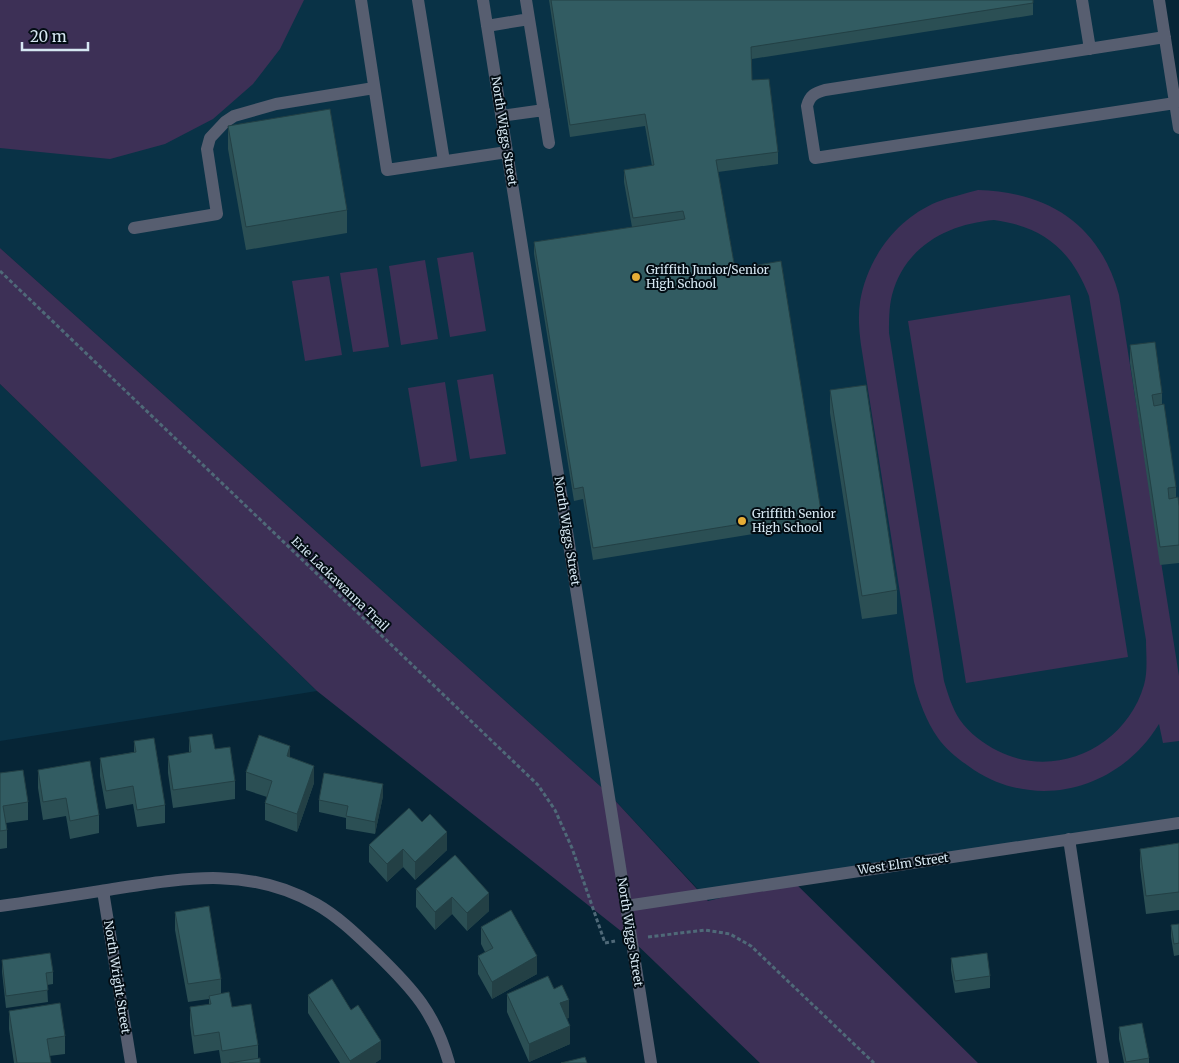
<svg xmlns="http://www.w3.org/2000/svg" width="1179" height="1063" font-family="Merriweather,serif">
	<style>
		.built { fill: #093246 }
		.green { fill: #3d3056; fill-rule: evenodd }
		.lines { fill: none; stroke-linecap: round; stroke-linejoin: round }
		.path { stroke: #4f6978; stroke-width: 3; stroke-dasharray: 4 2.5; stroke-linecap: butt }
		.minor { stroke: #575e70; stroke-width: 12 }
		.wall { fill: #2b4f54 }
		.shaded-wall { fill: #234045 }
		.building { fill: #325c62; stroke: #234045 }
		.poi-dot { fill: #e6ad36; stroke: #030d14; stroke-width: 2 }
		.labels { text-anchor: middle; stroke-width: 4; stroke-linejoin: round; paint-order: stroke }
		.street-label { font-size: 12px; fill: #d6e7f2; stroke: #030d14 }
		.poi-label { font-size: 12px; fill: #d6e7f2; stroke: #030d14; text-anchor: start }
	</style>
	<rect width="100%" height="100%" fill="#062536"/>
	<path class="built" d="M0,0H1160L1179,120V823L792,880L709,901L609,794L0,248Z
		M0,384L317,691L0,741Z"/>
	<path class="green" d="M0,0H304L280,49L253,84L213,119L165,144L110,159L0,148Z
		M978,190C1049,192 1100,225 1119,295L1179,676V741L1163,743L1159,724C1120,788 1039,812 974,770C961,761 947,751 938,738C926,721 919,701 914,682L861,345C859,330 858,316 860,302C867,259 896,219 937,202C950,197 964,194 978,190ZM994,220C1044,227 1071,250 1089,296L1146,640C1146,654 1148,671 1144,685C1126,747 1056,780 998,751C984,744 969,733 960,720C952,708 948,694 944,681L889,333C889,321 889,307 892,295C905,246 948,224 994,220Z
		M0,248L609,794L708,901L792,880L978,1063H760L631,939L317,691L0,384Z
		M473,252L486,331L450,337L437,258Z
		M425,260L438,339L401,345L389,266Z
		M377,268L389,347L353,352L340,273Z
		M329,276L342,355L305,361L292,281Z
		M1070,295L1128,657L966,683L908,321Z
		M493,374L506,454L470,459L457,380Z
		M445,382L457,461L421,467L408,388Z"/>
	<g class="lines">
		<path class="path" d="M0,271L538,785L555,810L572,848L605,943L615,941
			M648,937L705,930L730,934L751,946L874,1063"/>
		<path class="minor" d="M361,0L387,170L507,152
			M418,0L444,161
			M483,0L651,1063
			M526,0L549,143
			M1082,0L1090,49
			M1159,0L1179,128
			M487,26L529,19
			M1165,37L825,90C815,93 810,95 807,106L815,158L1175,103
			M501,116L544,110
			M134,228L217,214L207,149L210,138L225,122L234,116L276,104L374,88
			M1069,839L1103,1063
			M103,891L131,1063
			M0,906C38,901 75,895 113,889C184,878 249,866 316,904C339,917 358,936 377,954C413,989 435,1013 449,1063
			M626,906L1179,823"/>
	</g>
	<path class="wall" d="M549,0H1033V15L752,59V80L778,152V164L718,172L735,269L821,511V523L593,560L583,499L574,501L534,254V242L632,227L624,182V170L652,166L645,126L570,137Z
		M228,126L347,210V233L246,250L228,149Z
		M1130,345L1162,393V405L1176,487V498L1179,506V563L1160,565L1130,363Z
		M830,390L897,590V614L862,619L830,413Z
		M189,737L215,749L235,781V799L173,808L168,773V756L189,753Z
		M134,741L165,805V823L137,827L133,804L106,809L100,776V758L134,752Z
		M290,758L314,783L297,832L265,820V803L267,797L246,790V772Z
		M38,770L99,815V833L70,839L66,816L43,820L38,788Z
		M0,773L28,802V820L6,823L7,830V848L0,849Z
		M383,796L375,834L346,829V818L319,812V800Z
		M1179,843V910L1146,914L1140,867V849Z
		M369,845L447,850L415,880L403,867L387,882L369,862Z
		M455,855L489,911L467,931L452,914L435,930L416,907V889Z
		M175,912L221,979V994L232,1007L258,1045V1059L260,1063H221L219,1050L194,1054L190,1025V1007L209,1005V999L188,1002L175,930Z
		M1179,924V955L1174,956L1171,937V925Z
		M481,927L537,974L492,999L478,974V956L485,952L481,944Z
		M951,958L990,976V988L955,993L951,970Z
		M2,960L53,972V984L47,985L48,1002L6,1008L2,972Z
		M507,994L569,1018H567L570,1044L529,1062L507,1012Z
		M308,995L381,1059L375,1063H340L308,1013Z
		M9,1011L65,1036V1054L49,1056L51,1063H14L9,1029Z
		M1119,1027L1149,1058V1063H1124L1119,1039Z"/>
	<path class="shaded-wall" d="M290,746V763L287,756Z
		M314,766V783L297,832V814Z
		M383,784V796L375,834V822Z
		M447,832V850L415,880V862Z
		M403,849V867L387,882V864Z
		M489,893V911L467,931V913Z
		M452,897V914L435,930V912Z
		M537,956V974L492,999V982Z
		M569,1000V1018L560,1021V1003Z
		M570,1026V1044L529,1062V1044Z
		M381,1041V1059L375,1063H350V1061Z"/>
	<path class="building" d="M551,0H1033V3L751,47L752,80L769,79L778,152L716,160L735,269L781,261L821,511L593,548L583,487L574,489L534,242L685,219L683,211L633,218L624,170L654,165L645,114L570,125Z
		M330,109L347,210L246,227L228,126Z
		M1155,342L1162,393L1152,395L1154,406L1164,404L1176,487L1168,488L1169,499L1178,497L1179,506V545L1160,547L1130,345Z
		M866,385L897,590L862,596L830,390Z
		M212,734L215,749L230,747L235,781L173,790L168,756L191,752L189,737Z
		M259,735L290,746L287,756L314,766L297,814L265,803L272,781L246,772Z
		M154,738L165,805L137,810L133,786L106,791L100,758L136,752L134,741Z
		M90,761L99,815L70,821L66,798L43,802L38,770Z
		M23,770L28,802L3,806L7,830L0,831V773Z
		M324,773L383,784L375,822L346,816L348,806L319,800Z
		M409,808L422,822L430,814L447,832L415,862L403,849L387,864L369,845Z
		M1179,843V892L1146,896L1140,849Z
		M455,855L489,893L467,913L452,897L435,912L416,889Z
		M209,906L221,979L188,984L175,912Z
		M511,910L537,956L492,982L478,956L493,948L481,927Z
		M1179,924V943L1174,944L1171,925Z
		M50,953L53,972L46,973L48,990L6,996L2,960Z
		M987,953L990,976L955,981L951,958Z
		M548,976L554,989L562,985L569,1000L560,1003L570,1026L529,1044L507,994Z
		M332,979L351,1010L358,1005L381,1041L350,1061L308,995Z
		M229,992L232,1007L251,1004L258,1045L222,1051L219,1032L194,1036L190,1007L211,1004L209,996Z
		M60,1003L65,1036L47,1039L51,1063H17L9,1011Z
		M1142,1023L1149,1058L1126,1062L1119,1027Z
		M585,1057L587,1063H561Z
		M260,1058V1063H229Z"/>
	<g class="poi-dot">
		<circle cx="636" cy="277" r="5"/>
		<circle cx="742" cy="521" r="5"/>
	</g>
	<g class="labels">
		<g class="street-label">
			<text transform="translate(504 131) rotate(81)" y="4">North Wiggs Street</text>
			<text transform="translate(567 531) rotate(81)" y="4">North Wiggs Street</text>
			<text transform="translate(340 584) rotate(44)" y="4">Erie Lackawanna Trail</text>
			<text transform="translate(903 864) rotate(-8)" y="4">West Elm Street</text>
			<text transform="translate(630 932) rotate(81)" y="4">North Wiggs Street</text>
			<text transform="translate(117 977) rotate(81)" y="4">North Wright Street</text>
		</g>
		<g class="poi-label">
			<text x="646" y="274">Griffith Junior/Senior<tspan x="646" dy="14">High School</tspan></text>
			<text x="752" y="518">Griffith Senior<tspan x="752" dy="14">High School</tspan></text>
		</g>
	</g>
	<path d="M22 42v8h66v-8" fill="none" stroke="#d6e7f2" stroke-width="2.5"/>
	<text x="30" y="42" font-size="15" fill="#d6e7f2" stroke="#030d14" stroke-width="4" paint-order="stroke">20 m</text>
</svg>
